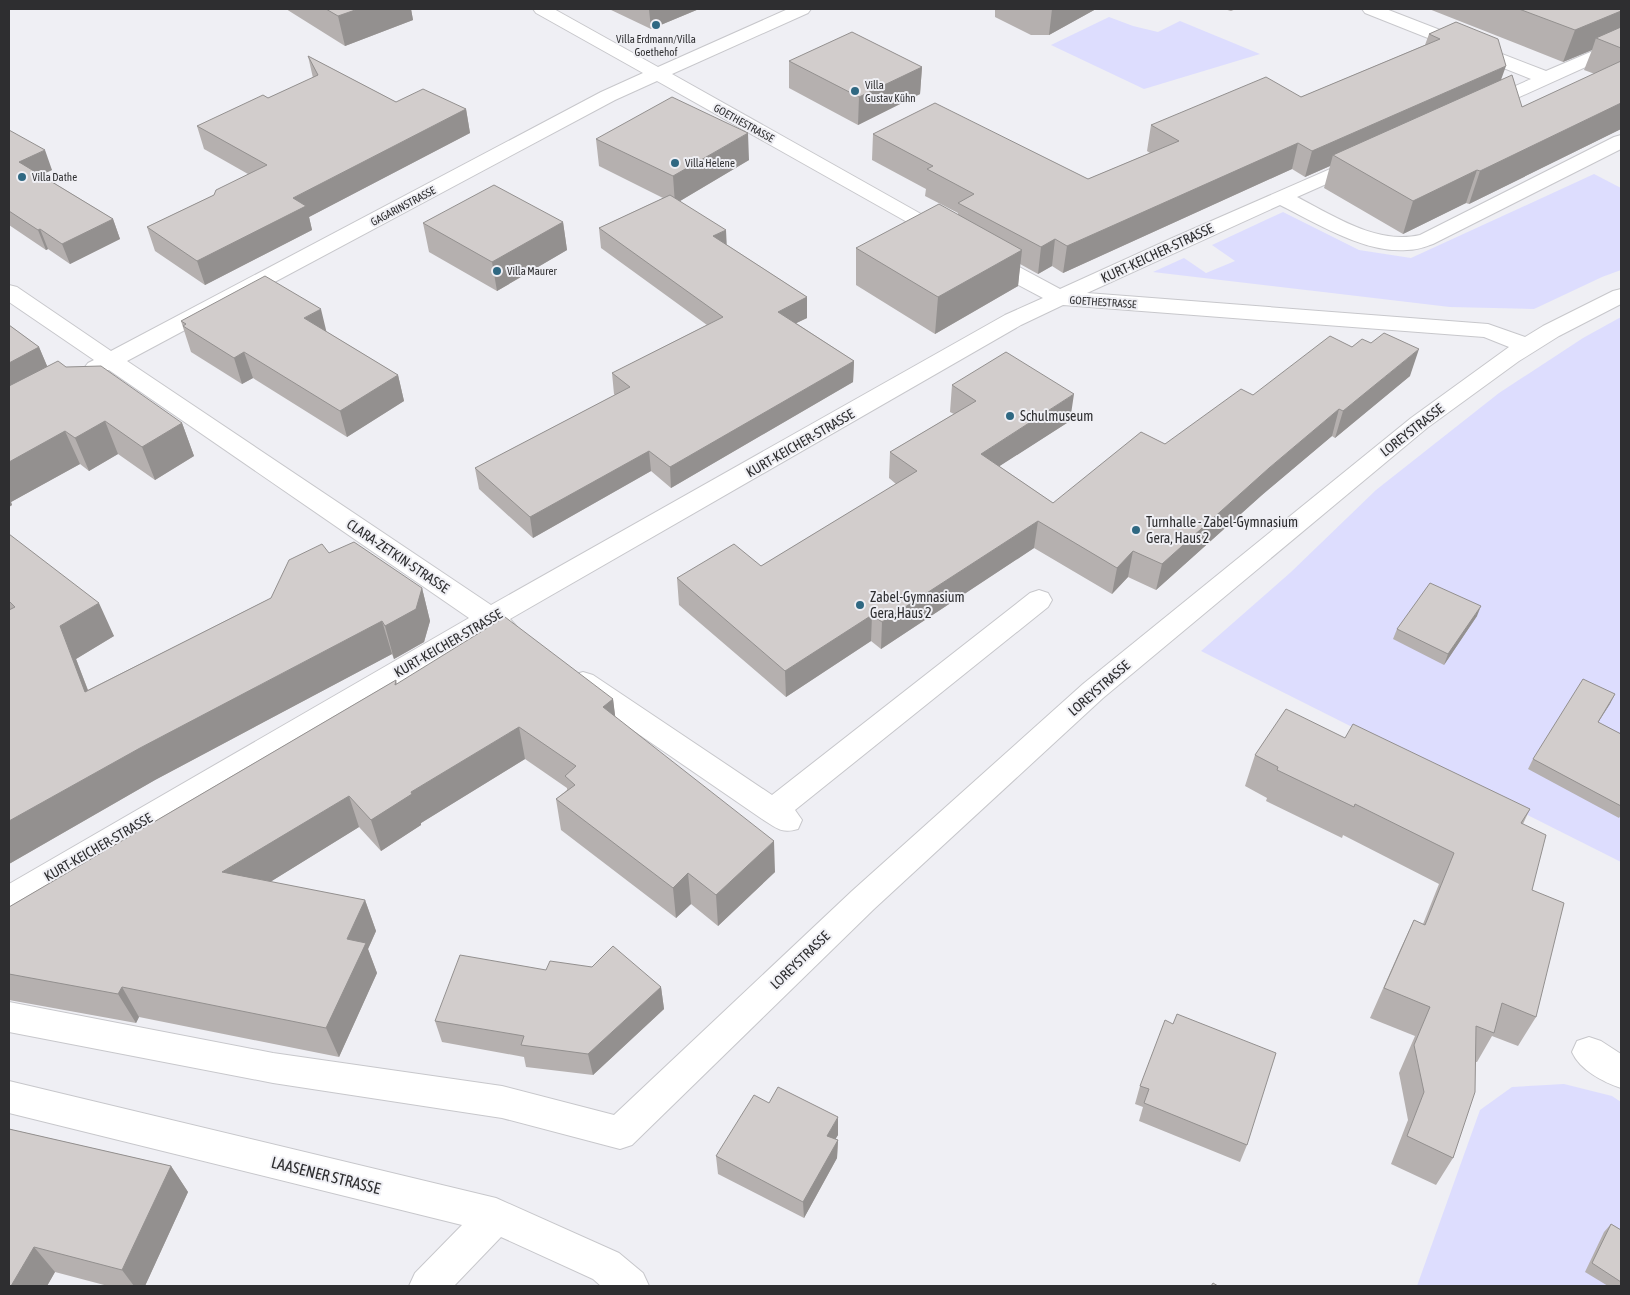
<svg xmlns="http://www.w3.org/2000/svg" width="1630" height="1295" font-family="'Asap Condensed',sans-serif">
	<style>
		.green { fill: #ddddfe }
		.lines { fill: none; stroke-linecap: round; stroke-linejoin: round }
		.minor-casing { stroke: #c7c7cb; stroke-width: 2 }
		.minor { fill: #fff; fill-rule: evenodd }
		.wall { fill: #b5b0af }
		.shaded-wall { fill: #93908f }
		.building { fill: #d2cdcc; stroke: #93908f }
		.poi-dot { fill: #2f6882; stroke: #efeff4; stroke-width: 2 }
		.labels { text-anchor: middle; stroke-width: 4; stroke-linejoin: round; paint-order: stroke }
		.far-poi-label { font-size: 11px; fill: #2e2e30; stroke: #efeff4; text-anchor: start }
		.far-street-label { font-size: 11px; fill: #2e2e30; stroke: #efeff4 }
		.street-label { font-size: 14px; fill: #2e2e30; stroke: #efeff4 }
		.poi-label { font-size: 14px; fill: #2e2e30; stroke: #efeff4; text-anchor: start }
		.near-street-label { font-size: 16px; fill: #2e2e30; stroke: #efeff4 }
	</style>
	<rect width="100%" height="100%" fill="#efeff4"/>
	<path class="green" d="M1109,17L1133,26L1158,32L1180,21L1260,54L1144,89L1051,45Z
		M1594,174L1621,188V270L1602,277L1534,309L1450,307L1153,272L1184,258L1206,273L1235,261L1212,245L1283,212L1359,250L1411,258Z
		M1621,317V862L1201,651L1291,572L1376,490L1499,393L1583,338Z
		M1564,1084L1612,1096L1621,1102V1286H1417L1480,1110L1512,1087Z"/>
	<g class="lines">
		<g class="minor-casing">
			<path id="minor" d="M533,9H554L658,67L788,9H811L808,13L672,74L953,232L957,236L953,240L946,242L939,240L657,81L615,100L127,361L491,605L1005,315L1043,298L977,263L974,258L977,253L985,252L993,253L1060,289L1170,239L1360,156L1367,158L1370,162L1367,166L1297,197C1334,216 1377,245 1420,235L1614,137L1621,135V149L1433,244C1425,247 1416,250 1407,250C1366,254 1316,223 1280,205L1087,293L1488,324L1525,337L1543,326L1613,291L1621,289V304L1559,336L1519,361L1427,428L1103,698L874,909L632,1145L620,1149L502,1118L273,1083L9,1032V1002L273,1053L502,1086L614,1115L852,891L1083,684L1411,418L1509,347L1484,337L1063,305L1021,325L510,619L517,627L513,634L503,637L489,631L20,909L9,913V884L469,618L109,370L96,375L88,373L84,368L88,363L94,360L9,302V285L17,287L111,351L601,92L643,73L536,13Z
				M1362,9H1386L1546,71L1621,39V51L1484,113L1477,111L1474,107L1477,103L1531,79L1365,13Z
				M1039,590L1048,593L1052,600L1048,607L795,810L802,820L798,829C781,834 777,828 762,819L573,689L569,682L573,675L583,672L593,675L772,795L1030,593Z
				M1589,1037L1601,1041L1621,1054V1088C1603,1082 1580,1070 1572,1052L1577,1041Z
				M9,1081L496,1198L619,1253L643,1273L649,1286H601L593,1279L501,1237L454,1286H409L415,1273L462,1225L9,1113Z"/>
		</g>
		<use href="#minor" class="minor"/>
	</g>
	<path class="wall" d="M286,9H411L413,20L345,46Z
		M609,9H699L651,29Z
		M995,9H1096L1049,35H1031L995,17Z
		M1224,9H1236L1231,11Z
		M1429,9H1621V129L1469,204L1466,203L1403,234L1324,188L1330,166L1305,177L1292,169L1063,273L1052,266L1038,274L1020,264L1018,286L935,334L856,285V248L958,215V213L925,196L926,189L872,160L873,134L1088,179L1150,153L1147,151L1151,125L1301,97L1425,45L1429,34L1456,22L1522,107L1595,74L1584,70L1592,50L1563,62Z
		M308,56L396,102L466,109L470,133L309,217L312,230L205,285L155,251L147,227L214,195L248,174L204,149L197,126L268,98L313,78Z
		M789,61L922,67L920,94L858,125L789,88Z
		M9,130L52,170L41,175L113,219L120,239L70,264L48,249L46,250L9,225Z
		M596,139L749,160L680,201L727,245L807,297V318L796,323L854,361L853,382L671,488L651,471L533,538L479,489L475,468L615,395L614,394L612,373L707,325L601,248L599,228L663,198L599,166Z
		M563,222L567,250L497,291L429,252L423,223Z
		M181,321L327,332L398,375L404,401L347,437L253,378L242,384L191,352Z
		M9,325L39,347L47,366L66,367L182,423L194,456L155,480L118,454L89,471L80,464L11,502L12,505L9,507Z
		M1410,376L1335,438L1332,436L1262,495L1156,590L1128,577L1112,594L1034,548L881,649L871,641L786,697L679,605L677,578L761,566L896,484L889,478L890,452L954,414L950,412L952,385L1070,421L999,466L1053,503L1165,444L1253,395Z
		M9,534L114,636L76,659L88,690L271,598L329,553L422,588L430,621L424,642L394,659L392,654L155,780L9,864Z
		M1477,616L1444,665L1393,639L1397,629Z
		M396,680L397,684L613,699L615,717L775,872L718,926L691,904L676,918L561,830L556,799L567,790V788L525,759L421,823V825L381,851L359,827L270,882L365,900L376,931L368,949L377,973L339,1057L139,1017L136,1023L9,1000V1001V907Z
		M1615,694L1598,722L1621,734V815L1619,818L1528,769L1533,759Z
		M1345,738L1530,809L1523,824L1532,890L1536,1017L1518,1046L1492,1036L1477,1062H1476L1453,1158L1436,1185L1391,1164L1408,1120L1399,1073L1415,1036L1370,1018L1400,950L1414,920L1423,924L1439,884L1343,835L1342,838L1266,801L1267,798L1245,786L1255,755Z
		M661,987L664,1009L593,1075L526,1067L524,1057L442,1042L435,1021Z
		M1173,1024L1247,1145L1240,1162L1139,1121L1143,1107L1135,1104L1140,1086Z
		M769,1103L838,1135L835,1139L838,1140L837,1158L804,1218L718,1174L716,1156Z
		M9,1129L171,1166L188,1192L145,1286H108L55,1272L47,1286H9Z
		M1611,1224L1621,1230V1286H1608L1585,1272L1604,1232Z"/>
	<path class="shaded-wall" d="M358,9H411L413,20L345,46L338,16Z
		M649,9H699L651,29Z
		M1052,9H1096L1049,35Z
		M1621,11V37L1596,38L1592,50L1563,62L1575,30Z
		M1506,66L1497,91L1333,155L1330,166L1305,177L1312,151Z
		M922,67L920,94L858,125L859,97Z
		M1621,103V129L1469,204L1480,171Z
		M466,109L470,133L309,217L312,230L205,285L197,261L293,198Z
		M748,133L749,160L675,204L673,176Z
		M1298,143L1292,169L1063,273L1067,246Z
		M45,150L52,170L27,181L19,162Z
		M1477,170L1466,203L1403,234L1413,201Z
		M113,219L120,239L70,264L62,244Z
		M563,222L567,250L497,291L492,262Z
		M40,229L48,249L46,250L38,230Z
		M726,230L727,250L713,236Z
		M1055,239L1052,266L1038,274L1041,247Z
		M1022,250L1018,286L935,334L938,297Z
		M807,297V318L778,332V312Z
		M321,309L327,334L304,318Z
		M39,347L53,380L9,403V363Z
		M1419,349L1410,376L1335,438L1343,411Z
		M244,352L253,378L242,384L234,358Z
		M854,361L853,382L671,488L670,467Z
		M398,375L404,401L347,437L340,411Z
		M1074,394L1070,421L978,480L981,454Z
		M1339,409L1332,436L1262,495L1156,590L1162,564L1269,468Z
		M105,421L118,454L89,471L75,438Z
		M182,423L194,456L155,480L142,447Z
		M65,431L80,464L11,502L12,505L9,507V462Z
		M649,451L651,471L533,538L530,517Z
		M1038,521L1034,548L881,649L882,622Z
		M1133,551L1128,577L1112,594L1117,568Z
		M422,588L430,621L424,642L394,659L385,626Z
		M99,603L114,636L76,659L101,725L85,692L60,626Z
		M1481,606L1477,616L1444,665L1448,654Z
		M872,615L871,641L786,697L785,671Z
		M382,621L392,654L155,780L9,864V821L140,748Z
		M1615,694L1610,704L1592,732L1598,722Z
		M613,699L617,730L603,707Z
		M519,727L525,759L421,823V825L381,851L371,820L411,792Z
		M349,796L359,827L236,903L222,872Z
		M774,841L775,872L718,926L716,895Z
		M688,873L691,904L676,918L673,888Z
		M365,900L376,931L368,949L377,973L339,1057L326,1028L347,939Z
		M122,987L139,1017L136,1023L118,994Z
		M661,987L664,1009L593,1075L588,1054Z
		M838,1117V1135L827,1153V1136Z
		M838,1140L837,1158L804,1218L803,1202Z
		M171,1166L188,1192L145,1286H134L122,1270Z
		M34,1247L55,1272L47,1286H11Z"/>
	<path class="building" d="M326,9H358L338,16Z
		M1519,9H1621V11L1575,30Z
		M1456,22L1498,39L1506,66L1312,151L1298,143L1067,246L1055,239L1041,247L958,203L974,194L927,169L933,166L873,134L935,103L1088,179L1179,141L1151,125L1266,77L1301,97L1440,39L1429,34Z
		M1621,27V48L1596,38Z
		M852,32L922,67L859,97L789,61Z
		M308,56L396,102L423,89L466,109L293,198L306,206L197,261L147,227L214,195L216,190L267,165L197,126L263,95L268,98L318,75Z
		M1621,61V103L1480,171L1477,170L1413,201L1333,155L1512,75L1522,107Z
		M672,97L748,133L673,176L596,139Z
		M9,130L45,150L19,162L113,219L62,244L40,229L38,230L9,211Z
		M494,185L563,222L492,262L423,223Z
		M670,195L726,230L713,236L807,297L778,312L854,361L670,467L649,451L530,517L475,468L630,387L612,373L723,317L599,228Z
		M939,204L1022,250L938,297L856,248Z
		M265,276L321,309L304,318L398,375L340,411L244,352L234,358L183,326L186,324L181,321Z
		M9,325L39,347L9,363Z
		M1384,333L1419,349L1343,411L1339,409L1269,468L1162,564L1133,551L1117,568L1038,521L882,622L872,615L785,671L677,578L734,544L761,566L917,471L890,452L976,401L952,385L1006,352L1074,394L981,454L1053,503L1141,432L1165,444L1241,389L1253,395L1330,336L1352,347L1362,339L1371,343Z
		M58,361L66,367L101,366L182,423L142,447L105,421L75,438L65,431L9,462V386Z
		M9,534L99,603L60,626L85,692L271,598L289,560L322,544L329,553L354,542L422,588L416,609L385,626L382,621L140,748L9,821V610L15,607L9,601Z
		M1430,583L1481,606L1448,654L1397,629Z
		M505,617L613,699L603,707L774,841L716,895L688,873L673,888L556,799L575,785L565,776L576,766L519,727L411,792L412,794L371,820L349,796L222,872L365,900L347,939L366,943L326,1028L122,987L118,994L9,974V907L396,680L395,685Z
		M1583,679L1615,694L1598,722L1621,734V806L1533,759Z
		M1286,709L1345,738L1353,724L1530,809L1521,823L1546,835L1532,890L1564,903L1536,1017L1502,1003L1494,1033L1476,1026L1475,1092L1453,1158L1407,1136L1424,1092L1414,1045L1430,1007L1384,988L1414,920L1425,925L1454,853L1355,804L1354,807L1277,770L1278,767L1255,755Z
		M613,946L661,987L588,1054L521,1045L524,1036L435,1021L460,955L546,970L550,961L592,967Z
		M1177,1014L1276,1053L1247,1145L1144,1103L1149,1089L1140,1086L1165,1020L1173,1024Z
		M778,1087L838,1117L827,1136L838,1140L803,1202L716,1156L754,1095L769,1103Z
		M9,1129L171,1166L122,1270L34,1247L11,1286H9Z
		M1611,1224L1621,1230V1282L1592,1263Z
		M1213,1283L1218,1286H1211Z"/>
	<g class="poi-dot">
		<circle cx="656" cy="25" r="5"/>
		<circle cx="855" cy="91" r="5"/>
		<circle cx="675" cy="163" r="5"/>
		<circle cx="22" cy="177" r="5"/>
		<circle cx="497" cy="271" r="5"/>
		<circle cx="1010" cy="416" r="5"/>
		<circle cx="1136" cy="530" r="5"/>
		<circle cx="860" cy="605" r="5"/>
	</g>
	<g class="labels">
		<g class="far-poi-label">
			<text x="656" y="43" text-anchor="middle">Villa Erdmann/Villa<tspan x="656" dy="13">Goethehof</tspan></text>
			<text x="865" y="89">Villa<tspan x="865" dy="13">Gustav Kühn</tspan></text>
			<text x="685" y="167">Villa Helene</text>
			<text x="32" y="181">Villa Dathe</text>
			<text x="507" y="275">Villa Maurer</text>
		</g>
		<g class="far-street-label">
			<text transform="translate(744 123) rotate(29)" y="4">GOETHESTRASSE</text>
			<text transform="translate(403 206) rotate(-28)" y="4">GAGARINSTRASSE</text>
			<text transform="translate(1103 302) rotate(4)" y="4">GOETHESTRASSE</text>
		</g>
		<g class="street-label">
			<text transform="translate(1157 253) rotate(-25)" y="5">KURT-KEICHER-STRASSE</text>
			<text transform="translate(1412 430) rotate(-38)" y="5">LOREYSTRASSE</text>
			<text transform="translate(800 443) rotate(-30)" y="5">KURT-KEICHER-STRASSE</text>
			<text transform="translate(398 556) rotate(34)" y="5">CLARA-ZETKIN-STRASSE</text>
			<text transform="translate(448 643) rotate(-30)" y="5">KURT-KEICHER-STRASSE</text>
			<text transform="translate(1099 688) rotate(-41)" y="5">LOREYSTRASSE</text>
			<text transform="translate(98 847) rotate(-30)" y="5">KURT-KEICHER-STRASSE</text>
			<text transform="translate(800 960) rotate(-44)" y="5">LOREYSTRASSE</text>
		</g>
		<g class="poi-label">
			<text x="1020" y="421">Schulmuseum</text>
			<text x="1146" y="527">Turnhalle - Zabel-Gymnasium<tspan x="1146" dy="16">Gera, Haus 2</tspan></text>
			<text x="870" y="602">Zabel-Gymnasium<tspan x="870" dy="16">Gera,Haus 2</tspan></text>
		</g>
		<g class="near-street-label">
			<text transform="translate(326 1175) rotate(14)" y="6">LAASENER STRASSE</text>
		</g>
	</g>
	<rect width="1630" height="1295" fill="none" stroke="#2e2e30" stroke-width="20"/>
</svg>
